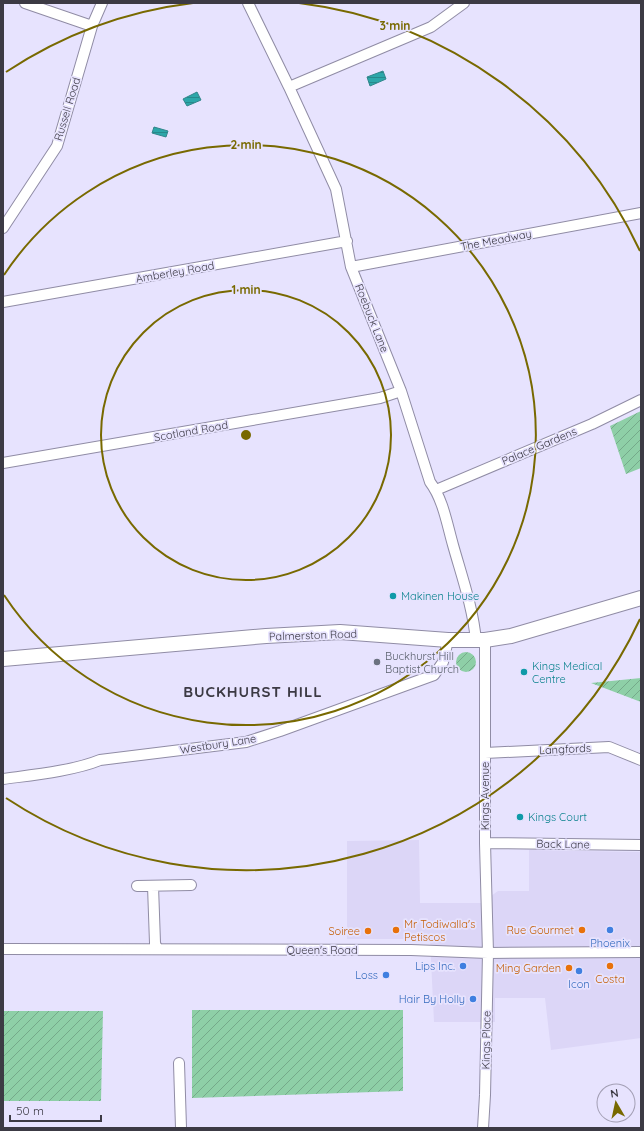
<svg xmlns="http://www.w3.org/2000/svg" width="644" height="1131" font-family="Quicksand,sans-serif">
	<style>
		.built { fill: #dcd6f7 }
		.garden { fill: url(#garden-furrows) }
		.water { fill: url(#water-rules); stroke: #31868b }
		.lines { fill: none; stroke-linecap: round; stroke-linejoin: round }
		.street-casing { stroke: #908ca5; stroke-width: 12 }
		.secondary-casing { stroke: #908ca5; stroke-width: 16 }
		.street { stroke: #fff; stroke-width: 10 }
		.secondary { stroke: #fff; stroke-width: 14 }
		.ring { fill: none; stroke: #786900; stroke-width: 2 }
		.culture-dot { fill: #0f9aa8; stroke: #e7e3fe; stroke-width: 1.5 }
		.worship-dot { fill: #6b7280; stroke: #e7e3fe; stroke-width: 1.5 }
		.food-dot { fill: #e8710a; stroke: #e7e3fe; stroke-width: 1.5 }
		.shop-dot { fill: #3f7fe0; stroke: #e7e3fe; stroke-width: 1.5 }
		.labels { text-anchor: middle; stroke-width: 3.5; stroke-linejoin: round; paint-order: stroke }
		.street-label { font-size: 11px; fill: #3c3a44; stroke: #e7e3fe }
		.culture-label { font-size: 11px; fill: #0d838f; stroke: #e7e3fe; text-anchor: start }
		.worship-label { font-size: 11px; fill: #5b616d; stroke: #e7e3fe; text-anchor: start }
		.food-label { font-size: 11px; fill: #c56008; stroke: #e7e3fe; text-anchor: end }
		.shop-label { font-size: 11px; fill: #366cbe; stroke: #e7e3fe; text-anchor: end }
		.district-label { font-size: 15px; font-weight: bold; letter-spacing: 1px; fill: #3c3a44; stroke: #e7e3fe }
		.centre { fill: #786900; stroke: #e7e3fe; stroke-width: 2 }
		.ring-label { font-size: 12px; text-anchor: middle; font-weight: bold; fill: #786900; stroke: #e7e3fe; stroke-width: 3.5; stroke-linejoin: round; paint-order: stroke }
	</style>
	<defs>
		<pattern id="garden-furrows" width="10" height="10" patternUnits="userSpaceOnUse"><rect width="10" height="10" fill="#8ecfa7"/><path d="M-1 1l2-2M0 10L10 0M9 11l2-2" fill="none" stroke="#75a98a"/></pattern>
		<pattern id="water-rules" width="6" height="5" patternUnits="userSpaceOnUse"><rect width="6" height="5" fill="#2ca7a9"/><path d="M0 2.5h6" fill="none" stroke="#27898b"/></pattern>
	</defs>
	<rect width="100%" height="100%" fill="#e7e3fe"/>
	<path class="built" d="M419,840L420,903H481L498,891H529V850L641,852V1038L551,1050L545,998H495V1022H434L430,939H347V841Z"/>
	<path class="garden" d="M641,411V468L626,474L610,426Z
		M456 662a10 10 0 1 1 20 0a10 10 0 1 1-20 0Z
		M641,678V702L591,683Z
		M192,1010H403V1091L192,1098Z
		M3,1011H103L101,1101H3Z"/>
	<path class="water" d="M383,71L386,79L370,86L367,77Z
		M197,92L201,100L187,106L183,99Z
		M154,127L168,131L166,137L152,133Z"/>
	<g class="lines">
		<g class="street-casing">
			<path id="street" d="M25,3L92,26
				M248,3L289,87L336,189L351,267L401,391L430,482C443,499 447,524 453,545C462,577 473,608 476,641
				M289,87L431,27L464,3
				M3,228L57,146L92,26L102,3
				M351,267L641,213
				M3,302L347,241
				M3,463L380,398L401,391
				M436,490L592,424L641,400
				M485,753L609,747L641,760
				M3,779C32,775 73,771 100,760L246,742L280,731L434,675L443,662L448,640
				M485,843L641,845
				M137,886L191,885
				M153,886L155,943L157,949
				M3,949L411,950L488,953L641,952
				M179,1063L181,1128
				M483,1128L485,1095L488,953L485,843V640"/>
		</g>
		<g class="secondary-casing">
			<path id="secondary" d="M3,659L266,636L340,632L448,640H485L511,636L641,598"/>
		</g>
		<use href="#street" class="street"/>
		<use href="#secondary" class="secondary"/>
	</g>
	<g class="ring">
		<circle cx="246" cy="435" r="145"/>
		<path d="M4 275A290 290 0 1 1 4 595"/>
		<path d="M640 619A435 435 0 0 1 6 798M6 72A435 435 0 0 1 193 3M299 3A435 435 0 0 1 640 251"/>
	</g>
	<g class="culture-dot">
		<circle cx="393" cy="596" r="4"/>
		<circle cx="524" cy="672" r="4"/>
		<circle cx="520" cy="817" r="4"/>
	</g>
	<circle class="worship-dot" cx="377" cy="662" r="4"/>
	<g class="food-dot">
		<circle cx="396" cy="930" r="4"/>
		<circle cx="582" cy="930" r="4"/>
		<circle cx="368" cy="931" r="4"/>
		<circle cx="610" cy="966" r="4"/>
		<circle cx="569" cy="968" r="4"/>
	</g>
	<g class="shop-dot">
		<circle cx="610" cy="930" r="4"/>
		<circle cx="463" cy="966" r="4"/>
		<circle cx="579" cy="971" r="4"/>
		<circle cx="386" cy="975" r="4"/>
		<circle cx="473" cy="999" r="4"/>
	</g>
	<g class="labels">
		<g class="street-label">
			<text transform="translate(67 109) rotate(-73)" y="4">Russell Road</text>
			<text transform="translate(496 240) rotate(-11)" y="4">The Meadway</text>
			<text transform="translate(175 272) rotate(-10)" y="4">Amberley Road</text>
			<text transform="translate(372 318) rotate(68)" y="4">Roebuck Lane</text>
			<text transform="translate(191 431) rotate(-10)" y="4">Scotland Road</text>
			<text transform="translate(539 446) rotate(-23)" y="4">Palace Gardens</text>
			<text transform="translate(313 635) rotate(-2)" y="4">Palmerston Road</text>
			<text transform="translate(218 744) rotate(-9)" y="4">Westbury Lane</text>
			<text transform="translate(565 749) rotate(-3)" y="4">Langfords</text>
			<text transform="translate(485 796) rotate(-90)" y="4">Kings Avenue</text>
			<text transform="translate(563 844) rotate(1)" y="4">Back Lane</text>
			<text x="322" y="954">Queen's Road</text>
			<text transform="translate(486 1040) rotate(-89)" y="4">Kings Place</text>
		</g>
		<g class="culture-label">
			<text x="401" y="600">Makinen House</text>
			<text x="532" y="670">Kings Medical<tspan x="532" dy="13">Centre</tspan></text>
			<text x="528" y="821">Kings Court</text>
		</g>
		<g class="worship-label">
			<text x="385" y="660">Buckhurst Hill<tspan x="385" dy="13">Baptist Church</tspan></text>
		</g>
		<g class="food-label">
			<text x="404" y="928" text-anchor="start">Mr Todiwalla's<tspan x="404" dy="13">Petiscos</tspan></text>
			<text x="574" y="934">Rue Gourmet</text>
			<text x="360" y="935">Soiree</text>
			<text x="561" y="972">Ming Garden</text>
			<text x="610" y="983" text-anchor="middle">Costa</text>
		</g>
		<g class="shop-label">
			<text x="610" y="947" text-anchor="middle">Phoenix</text>
			<text x="455" y="970">Lips Inc.</text>
			<text x="378" y="979">Loss</text>
			<text x="579" y="988" text-anchor="middle">Icon</text>
			<text x="465" y="1003">Hair By Holly</text>
		</g>
		<g class="district-label">
			<text x="253" y="697">BUCKHURST HILL</text>
		</g>
	</g>
	<circle cx="246" cy="435" r="6" class="centre"/>
	<g class="ring-label">
		<text x="395" y="30">3 min</text>
		<text x="246" y="149">2 min</text>
		<text x="246" y="294">1 min</text>
	</g>
	<rect width="644" height="1131" fill="none" stroke="#3c3a44" stroke-width="8"/>
	<g transform="translate(616 1103) rotate(351)"><circle r="19" fill="#e7e3fe" stroke="#a39fb4"/>
	<path d="M0-3L7 15L0 10L-7 15Z" fill="#786900"/>
	<text y="-6" font-size="11" font-weight="bold" text-anchor="middle" fill="#3c3a44">N</text>
	</g>
	<path d="M10 1115v6h91v-6" fill="none" stroke="#3c3a44" stroke-width="2"/>
	<text x="16" y="1115" font-size="12" fill="#3c3a44" stroke="#e7e3fe" stroke-width="3" paint-order="stroke">50 m</text>
</svg>
